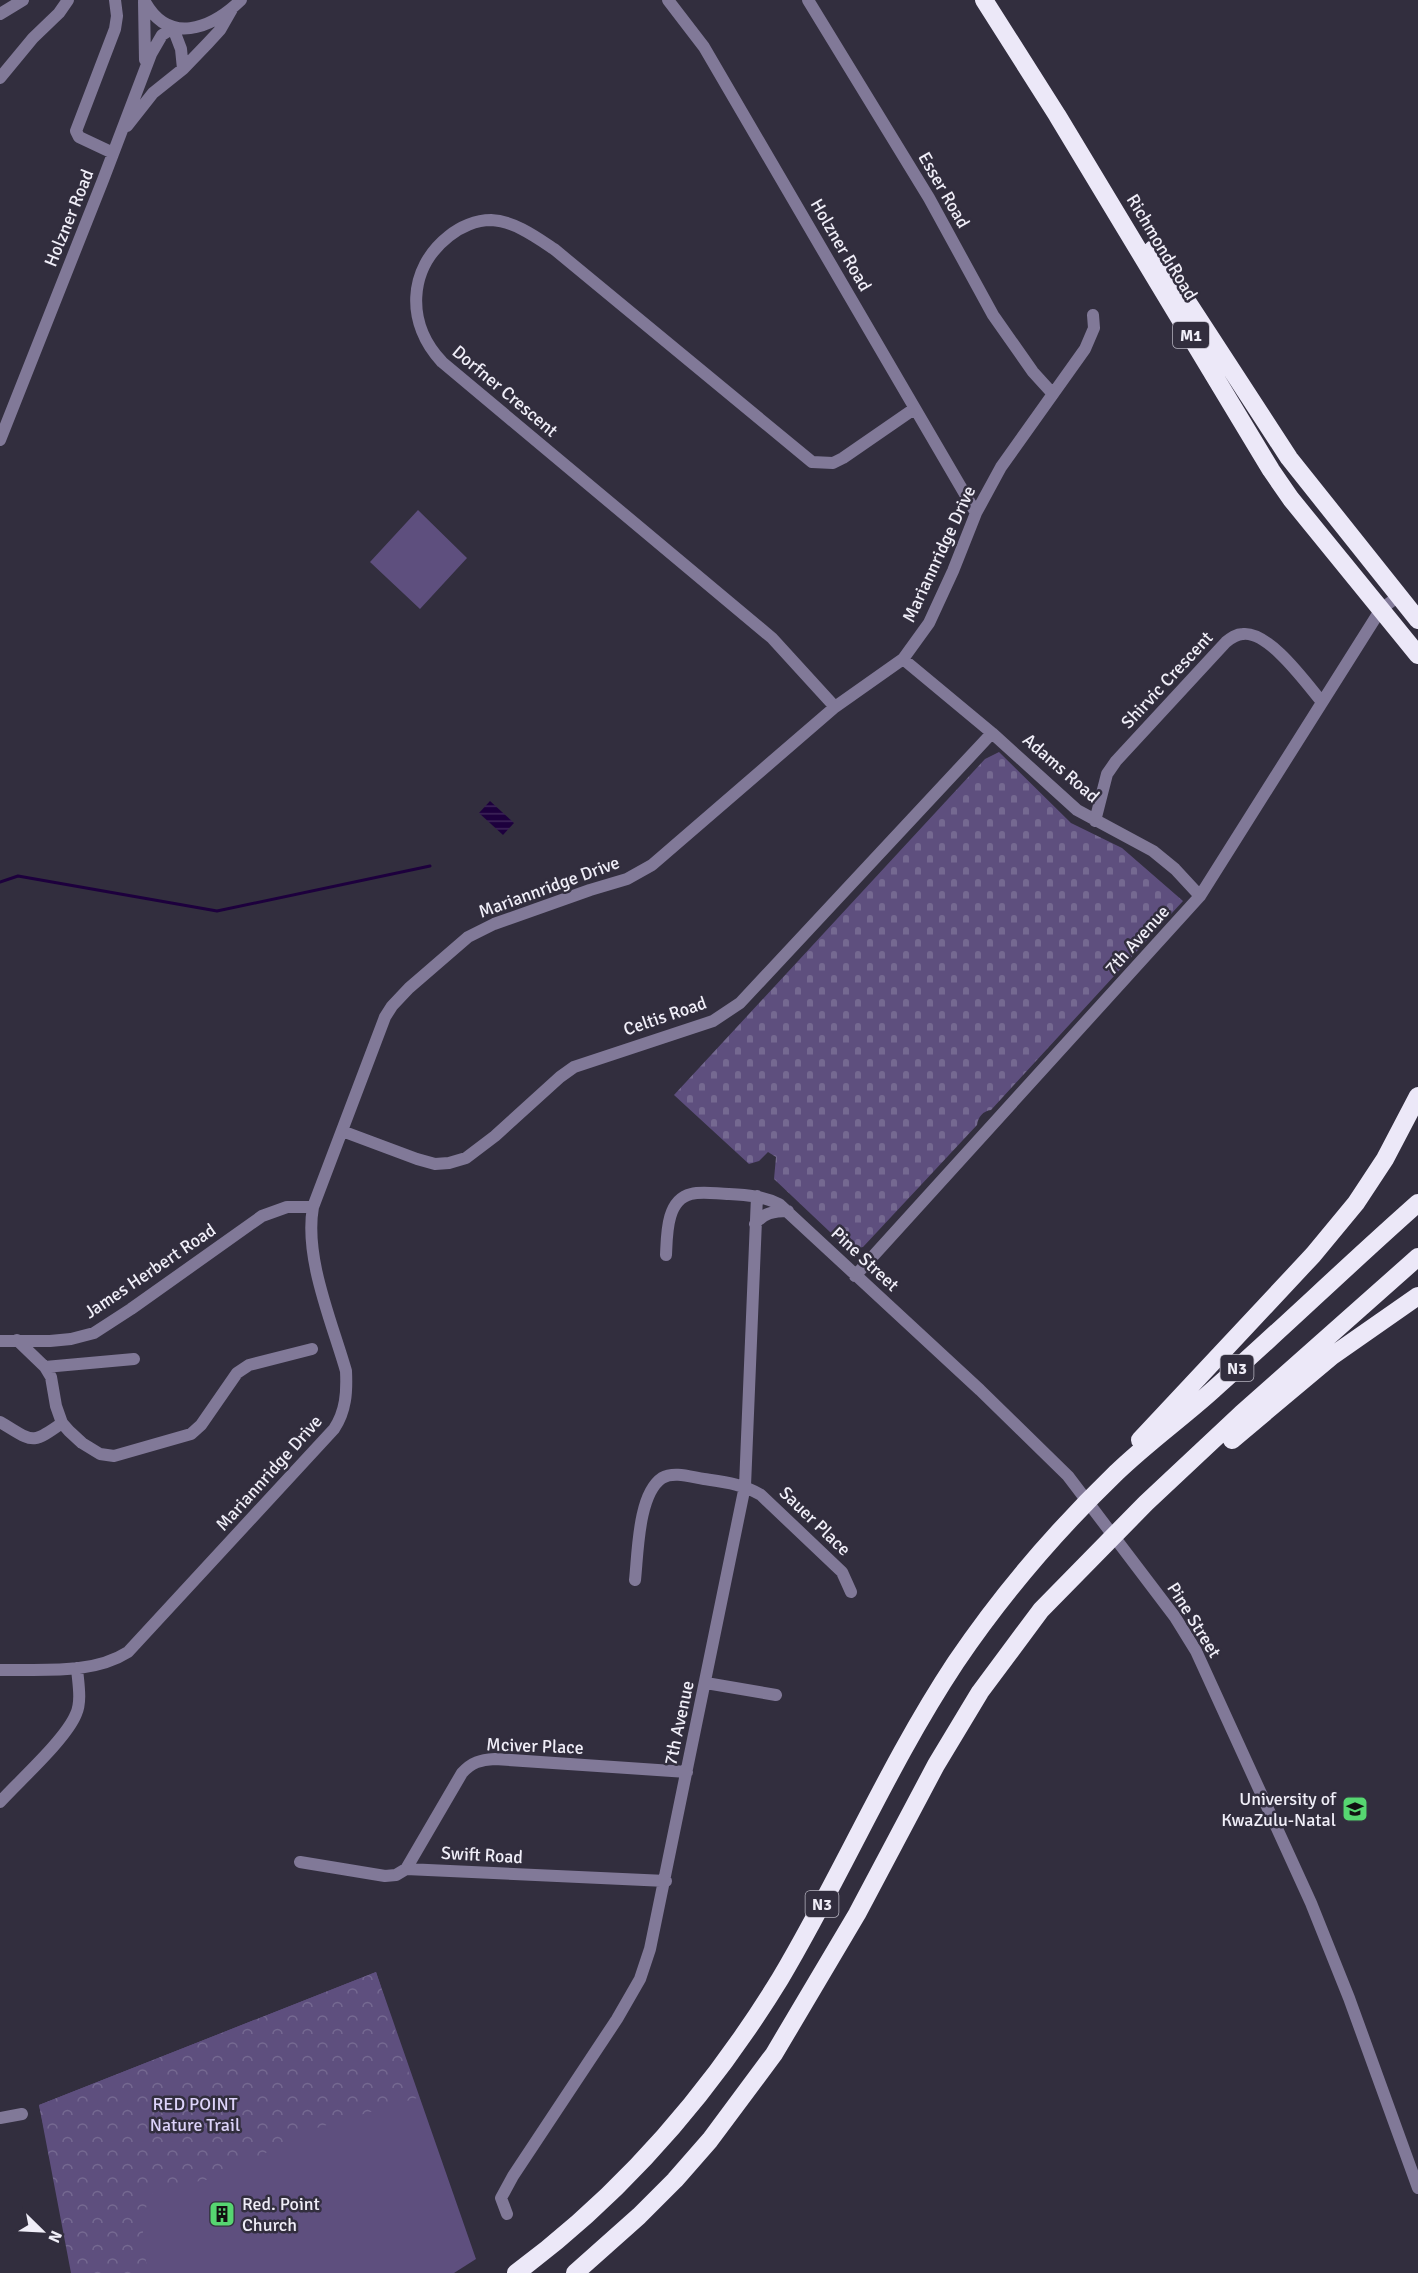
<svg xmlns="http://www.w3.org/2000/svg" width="1418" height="2273" font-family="Signika,sans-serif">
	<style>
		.green { fill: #5e4f7e }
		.forest { fill: url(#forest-crowns) }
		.cemetery { fill: url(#cemetery-stones) }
		.water { fill: url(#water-rules) }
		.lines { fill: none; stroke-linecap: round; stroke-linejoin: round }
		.stream { stroke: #1d003d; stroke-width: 3 }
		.minor { stroke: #817998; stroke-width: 12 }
		.highway { stroke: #ece8f8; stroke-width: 18 }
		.labels { text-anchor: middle; stroke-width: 5; stroke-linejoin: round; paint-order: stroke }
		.shield { fill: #322e3e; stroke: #b7b4c0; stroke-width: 1.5 }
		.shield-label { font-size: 16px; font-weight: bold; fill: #f0eef8 }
		.street-label { font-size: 18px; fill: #f0eef8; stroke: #322e3e }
		.poi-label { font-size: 18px; fill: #f0eef8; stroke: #322e3e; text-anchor: end }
		.park-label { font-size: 18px; fill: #ddd3fa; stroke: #322e3e }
	</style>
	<defs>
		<pattern id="forest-crowns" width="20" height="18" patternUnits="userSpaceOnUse" patternTransform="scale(1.5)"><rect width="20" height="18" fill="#5e4f7e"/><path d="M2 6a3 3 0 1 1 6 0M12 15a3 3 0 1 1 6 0" fill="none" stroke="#756991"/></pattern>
		<pattern id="cemetery-stones" width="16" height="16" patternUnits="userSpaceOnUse" patternTransform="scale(1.5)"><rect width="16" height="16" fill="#5e4f7e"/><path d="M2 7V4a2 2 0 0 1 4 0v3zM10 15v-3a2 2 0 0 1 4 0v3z" fill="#756991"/></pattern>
		<pattern id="water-rules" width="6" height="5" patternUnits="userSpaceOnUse" patternTransform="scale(1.5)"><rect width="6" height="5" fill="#1d003d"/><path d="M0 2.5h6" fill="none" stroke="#3e265a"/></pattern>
	</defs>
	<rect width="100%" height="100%" fill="#322e3e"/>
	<path class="green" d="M418,510L467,558L420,609L370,562Z
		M376,1972L476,2259L454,2273H75L39,2105Z"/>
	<path class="forest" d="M376,1972L417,2098L310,2130L217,2178L155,2189C137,2216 143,2243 148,2273H71L39,2105Z"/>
	<path class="cemetery" d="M999,752L1071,823L1122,848L1183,901L991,1110C983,1111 978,1117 977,1125L863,1247L849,1250L774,1179L776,1157L768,1152L759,1161L749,1164L674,1095L985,759Z"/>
	<path class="water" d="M490,801L514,823L503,835L479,813Z"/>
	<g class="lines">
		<path class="stream" d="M0,882L18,876L217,911L430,866"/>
		<path class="minor" d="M144,0C168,46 211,29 241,0
			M668,0L704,47L976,513
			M808,0L929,198L993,315L1033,372L1053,394
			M144,2L145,60
			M0,14L23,0
			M173,28L181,49L183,69
			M0,78L33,38L59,13L68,0
			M127,126L153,93L183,69L208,43L220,30L232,9
			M113,153L79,137L76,131L115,29L117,16L115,0
			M0,440L103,180L151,54L162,35L173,28
			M903,659L992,733L1077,810L1153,851L1175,869L1200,896
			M835,707L772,638L442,362C406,324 407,269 449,236C460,227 476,220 491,220C514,221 536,237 554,249L812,462L833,463L843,458L914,409
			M1095,821L1107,774L1116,761L1226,642C1231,638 1236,634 1243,634C1269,631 1306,683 1322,702
			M342,1131L417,1159L435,1164L449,1163L466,1158L495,1136L560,1077L574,1067L713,1021L740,1003L992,733
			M755,1224C763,1213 774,1211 788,1211
			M666,1255C667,1235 666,1200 691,1194C703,1191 717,1194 729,1194C747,1195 763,1196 779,1204L980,1390L1068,1476L1175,1617L1196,1651L1311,1903L1349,1998L1418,2188
			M855,1276L1200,896L1381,609L1399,596
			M17,1340L45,1367L51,1377L56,1406L62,1423L69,1431L82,1443L100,1454L114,1456L191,1434L201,1425L237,1373L249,1365L312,1349
			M0,1341H50L71,1339L94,1333L131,1309L262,1216L287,1207H313
			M45,1367L134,1359
			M0,1422C33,1441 30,1446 62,1423
			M635,1580C638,1553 638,1494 662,1478C674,1471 691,1477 704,1479C724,1482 743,1484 761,1495L842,1572L851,1592
			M0,1670C42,1669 92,1675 128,1652L334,1429C346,1411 347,1392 346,1371C332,1322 304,1258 313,1207L385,1017L392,1006L409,988L468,937L494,924L590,890L627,879L652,865L835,707L903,659L929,623L953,571L976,513L1001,467L1085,349L1094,328L1093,315
			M706,1683L776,1695
			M0,1802C20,1780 66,1739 76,1714C82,1701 78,1682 77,1668
			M300,1862L385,1876L396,1875L406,1869L666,1881
			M406,1869L462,1773C472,1762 480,1760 495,1759L687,1772
			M0,2118L22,2114
			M507,2214L501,2198L513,2176L617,2019L640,1979L650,1949L745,1486L757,1196"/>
		<path class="highway" d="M984,0L1057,115L1271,470L1291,499L1418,655
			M1153,249L1289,458L1418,620
			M1140,1440L1313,1255L1356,1203L1385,1159L1418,1096
			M1232,1440L1332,1356L1418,1296
			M516,2273C624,2193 710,2093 780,1979C842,1875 889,1763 956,1662C1002,1594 1057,1530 1116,1473C1147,1443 1182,1418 1213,1390C1283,1328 1349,1264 1418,1203
			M575,2273L639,2216L675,2180L710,2140L774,2054L857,1914L936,1765L980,1692L1041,1610L1146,1503L1241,1414L1418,1257"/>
	</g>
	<defs>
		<g id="university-square" transform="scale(1.35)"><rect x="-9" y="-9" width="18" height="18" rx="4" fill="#56d671" stroke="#322e3e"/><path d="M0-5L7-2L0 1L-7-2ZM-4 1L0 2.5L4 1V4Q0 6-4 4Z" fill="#111"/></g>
		<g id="building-square" transform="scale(1.35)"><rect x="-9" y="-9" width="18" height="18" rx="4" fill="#56d671" stroke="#322e3e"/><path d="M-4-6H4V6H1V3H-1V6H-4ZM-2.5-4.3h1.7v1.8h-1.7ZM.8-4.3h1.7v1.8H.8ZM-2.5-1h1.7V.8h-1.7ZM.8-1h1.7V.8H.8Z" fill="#111"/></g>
	</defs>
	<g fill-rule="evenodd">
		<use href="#university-square" x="1355" y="1809"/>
		<use href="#building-square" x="222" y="2214"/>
	</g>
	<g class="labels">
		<g class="shield">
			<rect x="1173" y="322" width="36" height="26" rx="4.5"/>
			<rect x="1220.5" y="1355" width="33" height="26" rx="4.5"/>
			<rect x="805.5" y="1891" width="33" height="26" rx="4.5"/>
		</g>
		<g class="shield-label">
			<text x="1191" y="341">M1</text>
			<text x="1237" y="1374">N3</text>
			<text x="822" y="1910">N3</text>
		</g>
		<g class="street-label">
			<text transform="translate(944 190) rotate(60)" y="6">Esser Road</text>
			<text transform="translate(69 218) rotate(-68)" y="6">Holzner Road</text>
			<text transform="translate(841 245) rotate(60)" y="6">Holzner Road</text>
			<text transform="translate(1162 247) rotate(59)" y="6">Richmond Road</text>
			<text transform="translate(505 391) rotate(40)" y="6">Dorfner Crescent</text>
			<text transform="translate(939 554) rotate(-65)" y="6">Mariannridge Drive</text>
			<text transform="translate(1167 680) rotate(-47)" y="6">Shirvic Crescent</text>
			<text transform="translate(1061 768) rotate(41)" y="6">Adams Road</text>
			<text transform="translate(549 887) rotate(-20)" y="6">Mariannridge Drive</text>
			<text transform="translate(1137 940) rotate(-48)" y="6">7th Avenue</text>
			<text transform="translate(665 1016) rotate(-19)" y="6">Celtis Road</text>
			<text transform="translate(865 1259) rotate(43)" y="6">Pine Street</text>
			<text transform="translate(150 1271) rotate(-34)" y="6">James Herbert Road</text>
			<text transform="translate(269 1473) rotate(-48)" y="6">Mariannridge Drive</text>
			<text transform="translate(815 1521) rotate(44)" y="6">Sauer Place</text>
			<text transform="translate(1194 1620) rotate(58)" y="6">Pine Street</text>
			<text transform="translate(679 1723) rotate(-78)" y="6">7th Avenue</text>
			<text transform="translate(535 1746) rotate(2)" y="6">Mciver Place</text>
			<text transform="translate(482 1855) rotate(3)" y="6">Swift Road</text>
		</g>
		<g class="poi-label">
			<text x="1336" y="1805">University of<tspan x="1336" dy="21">KwaZulu-Natal</tspan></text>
			<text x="242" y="2210" text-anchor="start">Red. Point<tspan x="242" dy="21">Church</tspan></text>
		</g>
		<g class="park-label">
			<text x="195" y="2110">RED POINT<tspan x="195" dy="21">Nature Trail</tspan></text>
		</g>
	</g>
	<g transform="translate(42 2231) rotate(114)" stroke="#322e3e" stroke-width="4.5" paint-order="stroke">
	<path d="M0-4.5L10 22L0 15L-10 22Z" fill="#f0eef8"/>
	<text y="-9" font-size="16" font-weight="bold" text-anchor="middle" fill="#f0eef8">N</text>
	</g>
</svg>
